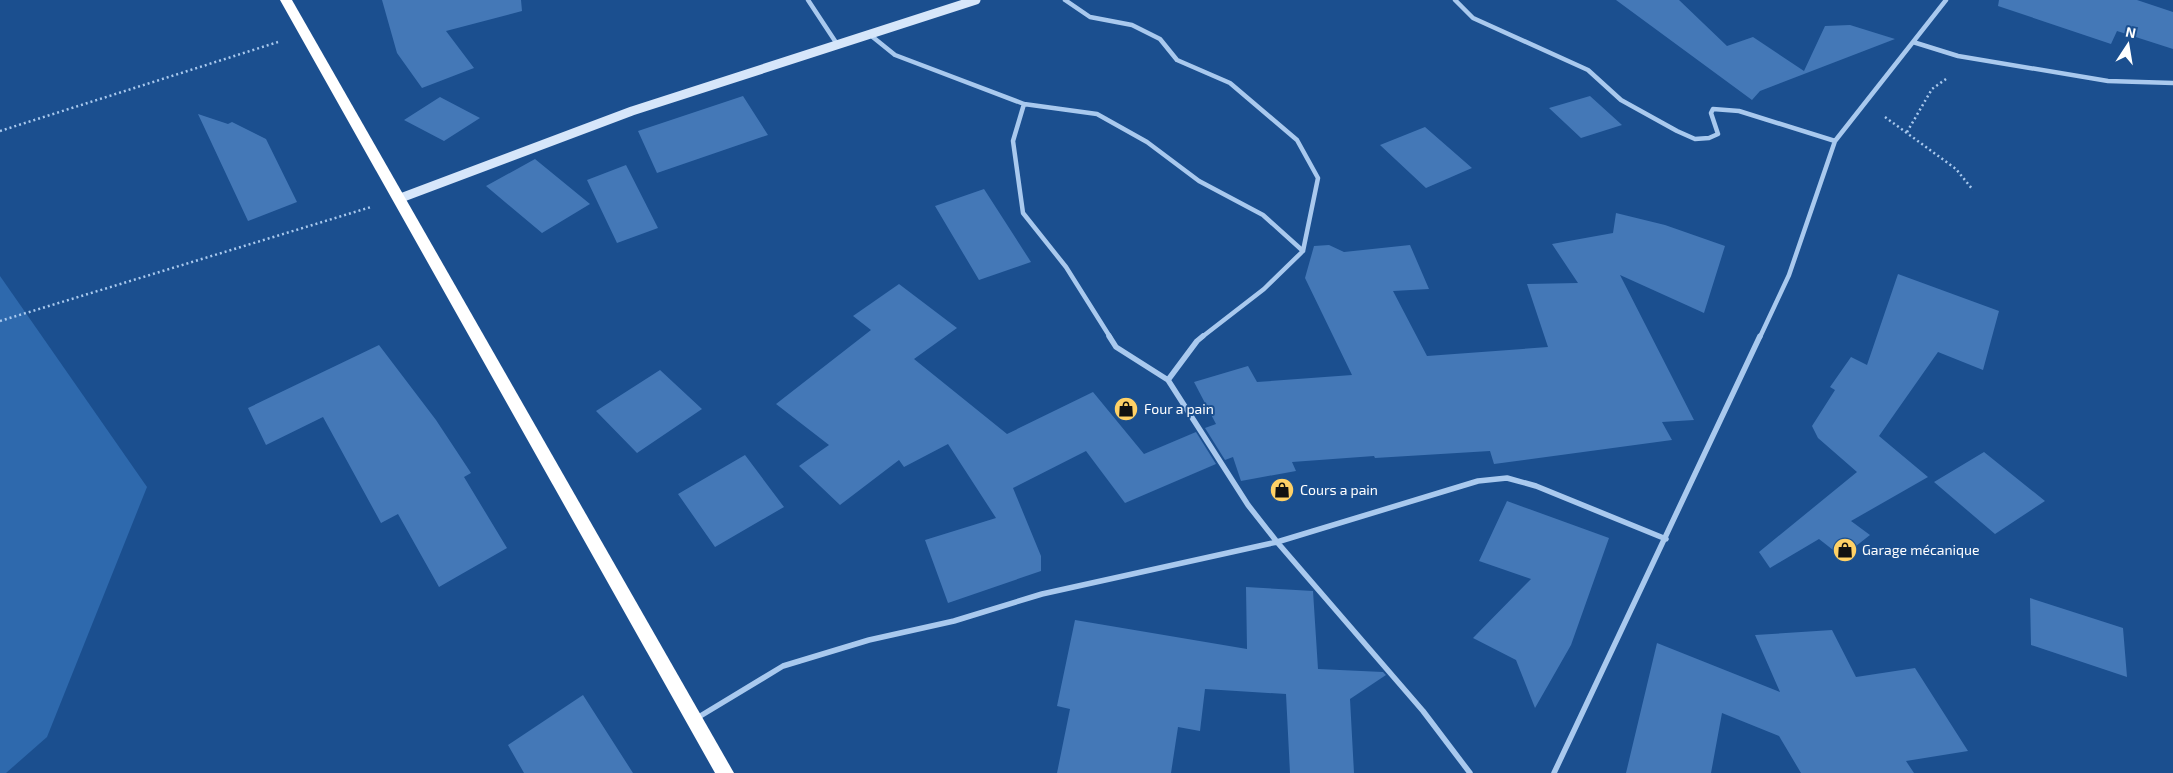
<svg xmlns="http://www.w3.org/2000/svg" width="2173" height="773" font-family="'Exo 2',sans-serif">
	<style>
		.green { fill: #2e69ad }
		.building { fill: #4478b7 }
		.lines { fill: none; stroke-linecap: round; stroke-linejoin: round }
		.path { stroke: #a9c9ee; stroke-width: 2.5; stroke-dasharray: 2 3; stroke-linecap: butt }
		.street-far1 { stroke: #a9c9ee; stroke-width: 4.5 }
		.street { stroke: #a9c9ee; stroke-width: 5.5 }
		.secondary { stroke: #d6e6fa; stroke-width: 9 }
		.highway { fill: #fff; fill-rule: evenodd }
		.labels { text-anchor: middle; stroke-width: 4; stroke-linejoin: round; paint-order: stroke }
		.poi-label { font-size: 14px; fill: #fff; stroke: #1b4f8f; text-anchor: start }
	</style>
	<rect width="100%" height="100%" fill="#1b4f8f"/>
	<path class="green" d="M0,276L147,487L47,737L6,773H0Z"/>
	<path class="building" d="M382,0H521L522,11L446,31L474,68L422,88L397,53Z
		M1616,0H1679L1727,46L1753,37L1804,71L1825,26L1850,25L1895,39L1760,91L1752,100Z
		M1999,0H2137L2173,12V49L2117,31L2111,44L1998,6Z
		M743,96L768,135L657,173L638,131Z
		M1590,96L1622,125L1581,138L1549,108Z
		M440,97L480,118L444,141L404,120Z
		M198,114L228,124L232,122L266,139L297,202L248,221Z
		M1425,127L1472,168L1426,188L1380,145Z
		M535,159L590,204L542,233L486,186Z
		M626,165L658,228L617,243L587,180Z
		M984,189L1031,262L979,280L935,206Z
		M1616,213L1665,225L1725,246L1704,313L1620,275L1694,420L1662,422L1672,440L1494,464L1490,451L1375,458L1374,456L1292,462L1296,471L1241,481L1233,457L1225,460L1205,428L1216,424L1194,382L1248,366L1257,382L1352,375L1305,278L1314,246L1329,245L1344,252L1410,245L1429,289L1393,291L1427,356L1548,347L1527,284L1578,283L1552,244L1613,233Z
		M1898,274L1999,311L1983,370L1938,352L1879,436L1928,477L1851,521L1870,535L1842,557L1819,539L1770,568L1759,552L1857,472L1818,438L1812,426L1835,390L1830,387L1851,357L1867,365Z
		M899,284L957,328L914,359L1007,434L1093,392L1144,454L1196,432L1216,464L1125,503L1086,451L1013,488L1041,556V571L948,603L925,540L996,518L948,444L904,467L899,460L840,505L799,466L829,445L776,404L871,330L853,316Z
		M379,345L436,420L471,473L464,477L507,548L439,587L398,514L381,523L323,417L266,445L248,408Z
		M660,370L702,409L637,453L596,411Z
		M1984,452L2045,501L1995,534L1934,482Z
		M745,455L784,507L715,547L678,494Z
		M1507,501L1609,538L1571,645L1535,708L1516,660L1473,638L1531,579L1479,561Z
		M1246,587L1313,591L1318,669L1383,672L1386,675L1350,699L1354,773H1290L1286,694L1205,689L1200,731L1178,727L1171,773H1057L1070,709L1057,706L1075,620L1247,649Z
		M2030,598L2123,628L2127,677L2031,645Z
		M1832,630L1856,677L1915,668L1968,751L1906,761L1914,773H1801L1779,736L1722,713L1711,773H1626L1657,643L1780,692L1755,635Z
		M583,695L633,773H524L508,745Z"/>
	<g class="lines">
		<path class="path" d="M1885,117L1956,169L1973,190
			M0,131L278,42
			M1907,132L1932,89L1946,79
			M0,321L371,207"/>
		<path class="street-far1" d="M808,0L837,44
			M1065,0L1090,17L1132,25L1160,39L1177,60L1230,83L1297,140L1318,178L1303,251L1264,289L1202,337
			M1455,0L1473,18L1588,70L1621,100L1677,131L1695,139L1709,138L1718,134L1711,113L1713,109L1739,111L1835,141
			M869,34L895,55L1024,104L1097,114L1147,142L1199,181L1263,215L1303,251
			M1913,42L1958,56L2108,81L2173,83
			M1024,104L1013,141L1023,213L1066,267L1110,337
			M1760,337L1789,275L1835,141L1946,0"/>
		<path class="street" d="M1109,336L1116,347L1168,380L1248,505L1277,542L1423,711L1470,773
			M1168,380L1197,341L1203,336
			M697,718L783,666L869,640L954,621L1042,594L1277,542L1478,481L1507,478L1536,486L1666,539
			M1554,773L1760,336"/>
		<path class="secondary" d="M398,199L632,111L976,0"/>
		<path class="highway" d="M280,0H292L734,773H715Z"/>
	</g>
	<defs>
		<g id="shop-disc" transform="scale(1.25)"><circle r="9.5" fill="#ffd166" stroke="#1b4f8f"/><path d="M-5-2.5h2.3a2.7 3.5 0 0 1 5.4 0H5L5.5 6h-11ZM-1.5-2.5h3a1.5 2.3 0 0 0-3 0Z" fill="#111"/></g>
	</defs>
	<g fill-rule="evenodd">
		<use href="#shop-disc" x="1126" y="409"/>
		<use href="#shop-disc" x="1282" y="490"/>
		<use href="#shop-disc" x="1845" y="550"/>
	</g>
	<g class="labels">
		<g class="poi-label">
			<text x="1144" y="414">Four a pain</text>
			<text x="1300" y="495">Cours a pain</text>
			<text x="1862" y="555">Garage mécanique</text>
		</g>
	</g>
	<g transform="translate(2128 45) rotate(12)" stroke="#1b4f8f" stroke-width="4" paint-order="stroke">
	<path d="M0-4L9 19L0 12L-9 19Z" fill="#ffffff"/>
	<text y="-8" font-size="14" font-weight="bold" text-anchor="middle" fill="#ffffff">N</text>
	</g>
</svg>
